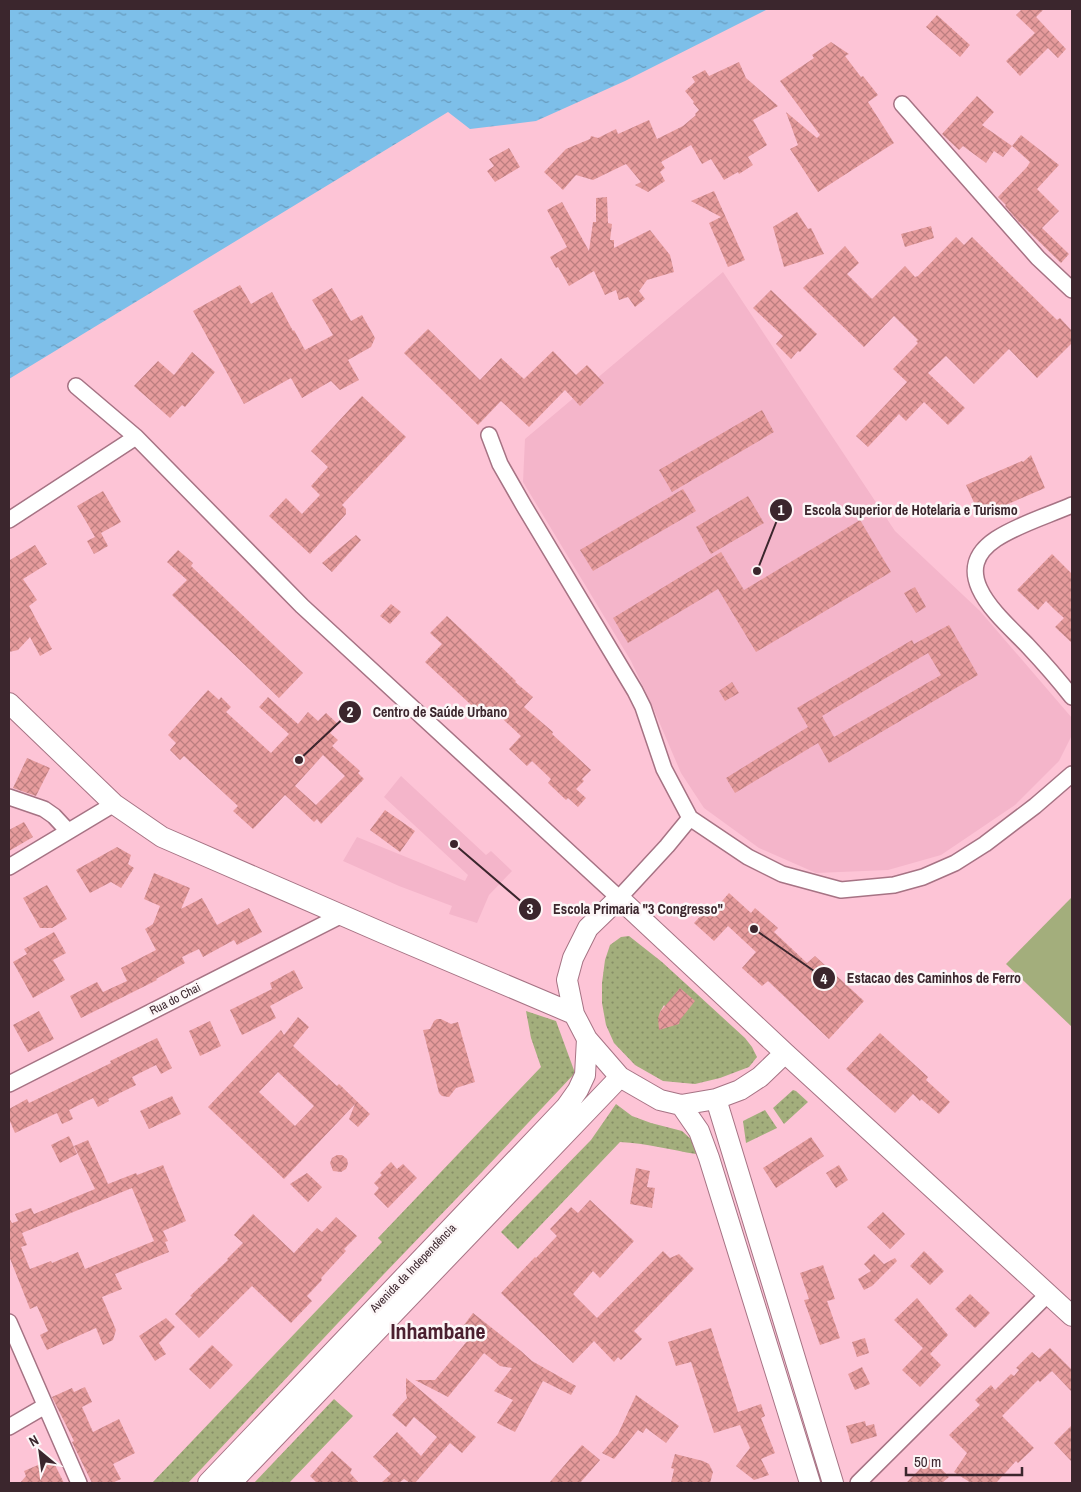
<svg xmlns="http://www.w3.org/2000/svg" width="1081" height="1492" font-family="'Archivo Narrow',sans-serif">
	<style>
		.built { fill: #f4b5ca }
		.grass { fill: url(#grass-dots); fill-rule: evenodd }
		.pitch { fill: #a3ae7c }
		.water { fill: url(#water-ripples) }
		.building { fill: url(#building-cross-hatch); fill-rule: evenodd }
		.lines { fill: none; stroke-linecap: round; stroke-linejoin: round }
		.street-casing { stroke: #a67384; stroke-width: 18 }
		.secondary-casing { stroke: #a67384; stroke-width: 22 }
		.street { stroke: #fff; stroke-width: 15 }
		.secondary { stroke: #fff; stroke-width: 20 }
		.labels { text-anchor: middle; stroke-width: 5; stroke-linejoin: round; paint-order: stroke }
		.street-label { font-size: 12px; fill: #3b262d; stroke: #fcf6f7 }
		.town-label { font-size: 22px; font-weight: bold; fill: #4b2030; stroke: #fcf6f7 }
		.leader { fill: none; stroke: #3b262d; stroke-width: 2 }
		.callout-dot { fill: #3b262d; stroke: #fcf6f7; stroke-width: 2 }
		.mark-label { font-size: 15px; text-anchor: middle; font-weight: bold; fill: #fff }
		.callout-label { font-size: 14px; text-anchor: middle; font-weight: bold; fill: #3b262d; stroke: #fcf6f7; stroke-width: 5; stroke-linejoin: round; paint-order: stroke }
	</style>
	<defs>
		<pattern id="grass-dots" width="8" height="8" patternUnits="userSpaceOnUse" patternTransform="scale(1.25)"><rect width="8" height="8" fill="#a3ae7c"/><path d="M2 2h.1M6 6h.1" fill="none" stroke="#868d66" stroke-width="1.8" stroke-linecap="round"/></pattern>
		<pattern id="water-ripples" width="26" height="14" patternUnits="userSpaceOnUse" patternTransform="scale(1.25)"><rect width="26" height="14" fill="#7dbfe9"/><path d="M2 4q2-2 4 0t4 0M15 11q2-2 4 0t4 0" fill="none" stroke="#689bbd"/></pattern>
		<pattern id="building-cross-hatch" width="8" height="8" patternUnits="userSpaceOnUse" patternTransform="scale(1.25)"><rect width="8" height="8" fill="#e69b9c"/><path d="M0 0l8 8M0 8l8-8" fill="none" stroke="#bc7e80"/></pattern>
	</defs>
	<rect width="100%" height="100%" fill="#fdc4d6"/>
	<path class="built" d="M723,272L895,531L980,611L1072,718V735L1059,761L1015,805L941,855L888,870L816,873L759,848L704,808L681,773L651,703L631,661L523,482L525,439Z
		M401,776L486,855L491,851L512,871L489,895L477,923L449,914L452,906L399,886L343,861L357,837L465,881L468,875L384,797Z"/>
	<path class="grass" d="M629,936L662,962L745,1038L752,1047L757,1057L749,1067L720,1078L695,1084L663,1081L635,1065L614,1043L606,1025L602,1003V983L605,960L610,945L621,937ZM664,1005L679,1024L676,1023L659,1030L660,1012Z
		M526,1011L556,1021L575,1073L481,1173L383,1275L188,1483H152L382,1242L378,1238L541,1067L531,1038Z
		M793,1090L796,1091L808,1102L784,1124L773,1108Z
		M616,1104L632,1116L651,1123L682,1131L693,1141L696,1154C671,1150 646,1143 620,1142L518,1249L501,1232L591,1140Z
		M765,1110L777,1128L746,1143L743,1121Z
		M334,1399L353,1416L289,1483H254Z"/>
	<path class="pitch" d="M1072,897V1027L1006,964Z"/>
	<path class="water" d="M9,9H768L625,81L536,121L470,129L448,112L9,379Z"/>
	<path class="building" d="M1022,9H1044L1036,17L1066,49L1058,58L1048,48L1020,76L1006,61L1035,33L1016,15Z
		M937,15L970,45L960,57L926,27Z
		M831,42L849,54L845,56L861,77L863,76L878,95L868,102L894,143L818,192L790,149L798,145L786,112L817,138L820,135L780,81L814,58L812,55Z
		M739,62L746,78L778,106L753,120L767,145L748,157L753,165L739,174L738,172L724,180L711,159L702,164L691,145L661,162L665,168L660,172L665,181L648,192L635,185L641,182L626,164L593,180L576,175L563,190L544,172L566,149L590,139L591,136L598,138L616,129L618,134L649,120L657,139L683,126L696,115L695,114L699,110L693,103L694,102L685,91L695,82L692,77L705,70L709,76Z
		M977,96L994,112L982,125L1012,146L1003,157L994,151L986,163L963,146L959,150L942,134Z
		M1021,135L1059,165L1037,189L1059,211L1042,228L1069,254L1061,263L1018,221L1005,206L1006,205L998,197L1027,167L1030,162L1012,146Z
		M509,148L520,167L495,182L487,171L494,166L489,159Z
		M714,191L745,260L728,267L709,223L721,217L691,201Z
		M607,197L608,223L612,224L610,240H614V248L650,230L670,255L674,272L647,280L639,291L645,299L635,307L628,297L619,300L616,290L605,295L594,271L569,286L558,267L556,268L550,257L567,247L547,210L562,202L589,251L593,222H596V198Z
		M797,212L808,229L811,228L824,254L784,267L773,227Z
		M931,226L934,238L905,247L901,234Z
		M956,237L964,245L972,237L1057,320L1060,318L1072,331V343L1037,378L1009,349L974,384L946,356L928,373L965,408L948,425L924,402L906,421L899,414L868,447L856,436L907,382L893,369L918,343L916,341L918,340L894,316L864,347L803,288L845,246L859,263L847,274L872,299L905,266L915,277L918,276Z
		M240,285L251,304L272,292L293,331L294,330L305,350L333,335L312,300L332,288L351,321L362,315L375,338L371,347L348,360L359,380L340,390L331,381L302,398L291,378L244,404L193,311Z
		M771,290L817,334L800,352L798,351L791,359L776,344L783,336L753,308Z
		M428,329L480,380L501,358L524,379L553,351L576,375L587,365L604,383L580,406L565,390L529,427L501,401L478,425L404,353Z
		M192,352L215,372L185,407L182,405L170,418L134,386L158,361L174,375Z
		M362,396L406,437L342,505L346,509V514L310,554L269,516L286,498L302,514L320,495L311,486L328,467L311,451Z
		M762,410L774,432L672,492L659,470Z
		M1031,455L1045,488L980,516L966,485L1022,461L1023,462Z
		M683,489L696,511L593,571L580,550Z
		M103,491L121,522L101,533L108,546L94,554L87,541L95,537L77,506Z
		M748,496L764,523L711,554L696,527Z
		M860,520L891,572L756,652L718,589L628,643L613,618L721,552L744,590Z
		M356,535L361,540L332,572L322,563Z
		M35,545L47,564L23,579L37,600L29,606L52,649L40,656L30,637L18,650L9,652V558L10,560Z
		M178,550L193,563L191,566L303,673L279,698L172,595L187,580L167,562Z
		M1052,554L1072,574V643L1055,627L1064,618L1055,610L1046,601L1038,610L1017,590Z
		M915,587L926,607L916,613L904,593Z
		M391,604L401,612L390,624L380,616Z
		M447,616L516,681L515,682L533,697L524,707L553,732L552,734L591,770L582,779L584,781L576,789L586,798L578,807L568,798L566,800L548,783L551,779L532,761L527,766L509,749L521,736L491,708L483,716L425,662L442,644L430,633Z
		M949,625L978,675L829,763L818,743L735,793L726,778L808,727L797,708L912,640L914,644ZM928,653L941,675L834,737L822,716Z
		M732,682L739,693L725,701L719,691Z
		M208,690L219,700L221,697L231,707L226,712L271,753L289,734L259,707L268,697L298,724L308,712L318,721L326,713L338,724L330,733L338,740L332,746L360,771L358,773L364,779L321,824L317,819L314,822L285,795L253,829L233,811L238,806L184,756L180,760L170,750L176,743L168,735ZM323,755L345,776L316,805L295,786Z
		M27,758L50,768L36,796L13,788Z
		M385,810L415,831L400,852L370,830Z
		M24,822L33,837L9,851V830Z
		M117,847L131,855L128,864L134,868L121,888L111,882L90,893L76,870Z
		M154,873L190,888L181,909L202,898L217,925L249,908L262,932L237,945L234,940L203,957L199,949L182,957L185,963L156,979L157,980L81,1018L70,996L97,982L103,992L127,981L121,968L156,950L145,929L153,924L160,906L144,899Z
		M47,885L67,919L52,928H40L23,898Z
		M729,893L751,913L755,908L778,928L774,932L807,963L815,956L864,1001L829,1039L768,981L762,986L742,968L756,952L728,926L714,941L694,923L712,904L716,908Z
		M54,932L66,953L53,960L65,980L33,998L13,962L27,954L24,949Z
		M294,970L303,988L270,1006L276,1018L242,1035L230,1010L272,989L270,983Z
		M680,988L695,1001L680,1020L679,1024L659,1030L658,1018L660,1012Z
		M39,1011L54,1039L28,1052L13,1025Z
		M298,1017L309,1027L293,1046L337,1086L339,1084L370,1114L358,1127L349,1119L355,1104L284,1179L208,1107L281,1030L284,1035ZM278,1072L314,1106L295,1126L259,1092Z
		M437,1019H441L451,1024L458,1022L475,1082L456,1088L449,1097L442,1096L439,1093L423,1030L430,1029L434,1021Z
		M210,1021L221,1046L200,1056L189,1031Z
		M880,1033L928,1077L926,1080L950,1102L939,1114L921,1099L920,1101L913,1094L895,1113L846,1069Z
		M157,1038L172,1068L161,1074L156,1065L132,1077L136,1085L108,1099L109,1101L98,1107L93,1098L69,1110L73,1119L62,1124L57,1113L15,1133L9,1119V1109L27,1099L29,1103L111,1063L110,1061Z
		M172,1096L181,1114L149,1129L140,1111Z
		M69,1136L77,1154L60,1163L51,1145Z
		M811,1137L824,1156L776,1188L763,1168Z
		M88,1140L108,1184L136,1173L137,1175L163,1165L186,1221L163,1231L168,1241L165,1242L169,1252L115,1274L122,1289L102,1297L116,1330L113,1340L103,1345L96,1328L47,1350L40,1335L48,1331L37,1306L30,1309L9,1256V1218L12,1223L18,1221L15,1214L31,1208L34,1214L95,1189L74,1146ZM132,1188L154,1241L85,1269L78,1252L52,1263L51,1261L30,1269L21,1247L27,1245L22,1233Z
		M337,1155H342L347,1159L348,1164L346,1169L341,1172L333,1171L330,1163L332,1158Z
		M391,1162L397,1169L403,1164L417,1178L388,1208L374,1194L379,1188L374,1183L382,1175L380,1173Z
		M839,1165L848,1180L836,1188L826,1173Z
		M636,1168L650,1171L647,1187L655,1188L652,1208L630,1204Z
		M307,1173L322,1187L308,1202L290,1184Z
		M590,1200L634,1241L600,1278L593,1271L573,1294L597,1318L663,1251L670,1258L679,1254L694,1269L634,1331L642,1339L621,1360L618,1357L614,1362L594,1341L573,1363L501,1293L535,1257L536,1258L557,1236L550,1229L571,1207L578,1213Z
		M883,1212L905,1234L890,1249L867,1227Z
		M253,1214L294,1253L317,1228L322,1232L336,1217L357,1236L344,1249L346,1251L321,1278L322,1280L307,1296L312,1301L291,1323L252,1286L199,1338L175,1314L192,1297L190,1296L228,1260L227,1259L243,1243L234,1235Z
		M924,1251L944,1271L930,1285L910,1266Z
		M874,1254L884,1264L895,1258L897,1261L872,1286L864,1290L858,1279L871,1271L864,1264Z
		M823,1265L835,1299L827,1301L840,1338L820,1345L804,1300L809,1299L800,1273Z
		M970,1294L990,1313L975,1328L955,1309Z
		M917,1298L948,1335L930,1354L941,1365L920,1387L902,1370L923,1348L894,1320Z
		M473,1313L521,1351L532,1361L576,1386L571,1395L543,1381L515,1432L497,1423L513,1400L494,1391L512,1368L500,1366L484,1353L448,1397L415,1380H435L468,1340L458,1333Z
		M166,1318L175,1327L159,1343L166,1354L155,1361L139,1336Z
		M711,1328L738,1412L761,1404L765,1416L761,1418L775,1453L761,1459L769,1475L754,1480L736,1466L750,1448L740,1425L714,1433L691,1362L676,1366L668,1342Z
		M865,1338L869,1353L857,1357L852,1342Z
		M212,1345L233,1365L210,1389L189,1369Z
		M1050,1348L1072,1370V1392L1052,1371L1040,1382L1038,1380L1002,1416L1034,1448L1018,1463L1016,1461L996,1483H971L954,1472L967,1453L949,1435L980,1405L975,1400L991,1385L995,1390L1011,1374L1014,1376L1019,1370L1016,1368L1032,1352L1039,1358Z
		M862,1367L870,1384L855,1390L848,1374Z
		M406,1378L476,1437L462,1453L450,1443L415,1483H410L404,1479L399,1483H381L391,1474L373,1457L397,1432L421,1456L437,1437L414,1417L406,1427L392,1415L407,1398L406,1393Z
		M85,1387L92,1402L82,1407L93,1432L119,1419L135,1453L113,1464L121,1479L112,1483H92L72,1442L74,1441L52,1397L72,1388L74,1392Z
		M636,1395L679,1426L666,1443L646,1428L643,1433L638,1430L614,1459L602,1453L618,1434Z
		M865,1421L866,1426L874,1424L877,1436L851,1444L846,1426Z
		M1072,1425V1462L1054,1443Z
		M582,1445L600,1460L580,1483H549Z
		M332,1451L352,1469L350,1473L359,1483H317L310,1476Z
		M675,1454L703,1461L709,1464L713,1472L710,1483H671L674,1469L671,1468Z
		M931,1458L949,1477L942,1483H906Z
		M52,1459L64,1483H20L26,1476L24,1471Z"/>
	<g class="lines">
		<g class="street-casing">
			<path id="street" d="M902,104L1038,258L1072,290
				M76,386L136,437L302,606L619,898L667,846L690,818
				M489,435L500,464L524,506L635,691L643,707L664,769L690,818L748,857L782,874L841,890L894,885L923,877L955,863L985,844L1035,806L1072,774
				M1072,505C1047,516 1019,524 996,539C945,573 1001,618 1027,645C1043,662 1058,679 1072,697
				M9,520L136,437
				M9,797L44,809L54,816L68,831
				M9,867L114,804
				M9,1084L342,915
				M9,1322L79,1483
				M9,1427L45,1406
				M858,1483L1048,1294"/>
		</g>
		<g class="secondary-casing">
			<path id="secondary" d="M9,703L114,804L162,837L383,933L574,1014
				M785,1053L760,1077L740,1090L716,1099L681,1105L660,1100L620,1077L587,1039L574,1014L567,980L573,958L588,928L619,898L785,1053L1072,1316
				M716,1099L833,1483
				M681,1105L699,1131L709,1158L810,1483
				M208,1483L566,1107L578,1090L585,1075L587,1039
				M231,1483L620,1077"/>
		</g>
		<use href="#street" class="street"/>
		<use href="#secondary" class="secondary"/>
	</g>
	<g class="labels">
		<g class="street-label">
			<text transform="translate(175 999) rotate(-27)" y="4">Rua do Chai</text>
			<text transform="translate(413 1268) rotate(-46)" y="4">Avenida da Independência</text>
		</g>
		<g class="town-label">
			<text x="438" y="1339">Inhambane</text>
		</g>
	</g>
	<path class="leader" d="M757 571L781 510M299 760L350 712M454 844L530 909M754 929L824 978"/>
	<g class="callout-dot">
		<circle cx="757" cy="571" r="5"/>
		<circle cx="299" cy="760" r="5"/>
		<circle cx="454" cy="844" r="5"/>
		<circle cx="754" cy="929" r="5"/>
		<circle cx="781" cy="510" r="12"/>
		<circle cx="350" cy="712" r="12"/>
		<circle cx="530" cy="909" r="12"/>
		<circle cx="824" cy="978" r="12"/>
	</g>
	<g class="mark-label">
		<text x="781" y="515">1</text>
		<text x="350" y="717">2</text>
		<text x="530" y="914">3</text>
		<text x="824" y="984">4</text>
	</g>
	<g class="callout-label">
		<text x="911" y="515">Escola Superior de Hotelaria e Turismo</text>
		<text x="440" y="717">Centro de Saúde Urbano</text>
		<text x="638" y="914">Escola Primaria "3 Congresso"</text>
		<text x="934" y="983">Estacao des Caminhos de Ferro</text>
	</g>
	<rect width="1081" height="1492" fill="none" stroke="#3b262d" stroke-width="20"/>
	<g transform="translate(40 1452) rotate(331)" stroke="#fcf6f7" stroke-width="4" paint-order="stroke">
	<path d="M0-4L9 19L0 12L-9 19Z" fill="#3b262d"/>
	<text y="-8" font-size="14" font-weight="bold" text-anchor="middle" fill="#3b262d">N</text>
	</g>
	<path d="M906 1467v8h116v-8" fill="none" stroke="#3b262d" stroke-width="2.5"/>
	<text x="914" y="1467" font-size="15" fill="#3b262d" stroke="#fcf6f7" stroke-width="4" paint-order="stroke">50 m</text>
</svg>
